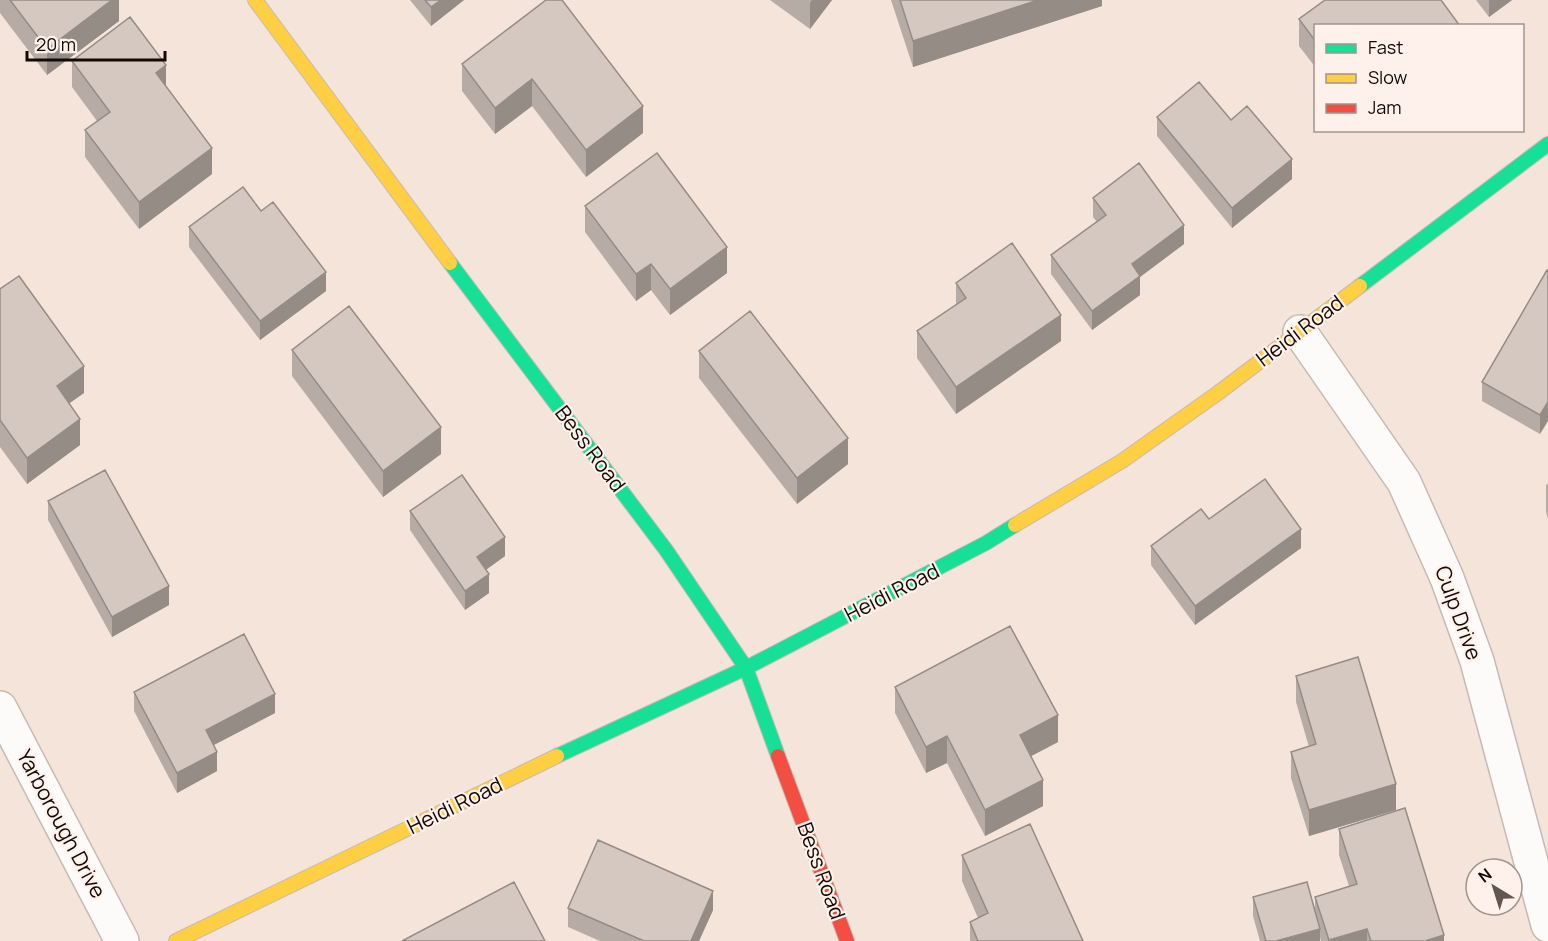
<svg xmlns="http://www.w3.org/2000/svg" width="1548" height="941" font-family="Manrope,sans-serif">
	<rect width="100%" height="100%" fill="#f4e4da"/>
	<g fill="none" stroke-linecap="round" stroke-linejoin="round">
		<defs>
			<path id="street" d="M1300 332 1404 482 1447 578 1477 661 1548 925
				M0 708 122 941"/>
			<path id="fast" d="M450 263 666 550 746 668 778 756
				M1360 286 1548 144
				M557 756 746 668 986 543 1015 525"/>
			<path id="slow" d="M255 0 450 263
				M1015 525 1122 461 1218 393 1360 286
				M176 941 557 756"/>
			<path id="jam" d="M778 756 847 941"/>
		</defs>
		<use href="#street" stroke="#c6bab2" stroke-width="36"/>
		<use href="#fast" stroke="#c6bab2" stroke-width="16"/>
		<use href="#slow" stroke="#c6bab2" stroke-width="16"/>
		<use href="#jam" stroke="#c6bab2" stroke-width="16"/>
		<use href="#street" stroke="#fdfbf9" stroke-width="33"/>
		<use href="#fast" stroke="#16e098" stroke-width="14"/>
		<use href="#slow" stroke="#ffcf43" stroke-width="14"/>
		<use href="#jam" stroke="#f24e42" stroke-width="14"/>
	</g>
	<path fill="#b7aca5" d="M0 0H119V21L47 75 0 13Z
		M410 0H464L431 26Z
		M546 0 643 133 586 177 532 106 495 134 462 91V64Z
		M770 0H832L810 29Z
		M891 0H1102V6L913 67Z
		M1476 0H1512L1489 17Z
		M1299 19 1316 26V68L1299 46Z
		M72 61 166 87 212 174 139 229 85 157V130L97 121 72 87Z
		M1157 117 1231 120 1292 179 1232 228 1157 136Z
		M1093 198 1184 244 1140 277V295L1092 330 1051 274V255L1097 222 1093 217Z
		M585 206 727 273 670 315 651 290 636 301 585 232Z
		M261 211 326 291 260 340 189 247V227Z
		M1547 270 1540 434 1482 401V382Z
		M956 283 1061 341 956 414 917 358V331L956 305Z
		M0 289 84 393 69 403 80 445 27 484 0 447Z
		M292 350 441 454 383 497 292 376Z
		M699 351 848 464 797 504 699 378Z
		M1548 484V519L1546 512V485Z
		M48 501 169 605 112 637 48 520Z
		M410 511 505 556 486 570 489 593 465 610 410 530Z
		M1209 519 1301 548 1195 625 1151 565V546Z
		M1296 676 1396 810 1309 836 1291 778V752L1309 747 1296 702Z
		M895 687 1058 742 1031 756 1043 806 985 836 947 763 926 773 895 713Z
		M134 692 275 713 214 745 217 771 177 793 134 711Z
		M1339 829 1444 941H1321L1320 937V941H1260L1253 916V897L1315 913V897L1349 886 1339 855Z
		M962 855 1083 941H970V922L978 918 962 881Z
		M568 908 713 910 699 941H600L568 927Z"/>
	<path fill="#958c86" d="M112 0H119V21L47 75V49Z
		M441 0H464L431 26V7Z
		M812 0H832L810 29V3Z
		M1038 0H1102V6L913 67V41Z
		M1489 0H1512L1489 17Z
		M166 65V92L156 73Z
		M532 79V106L495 134V108Z
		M643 106V133L586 177V150Z
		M212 148V174L139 229V202Z
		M1292 159V179L1232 228V208Z
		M1184 225V244L1140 277V295L1092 330V311L1132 264Z
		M727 247V273L670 315V289Z
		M651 264V290L636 301V274Z
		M326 272V291L260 340V321Z
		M1061 315V341L956 414V387Z
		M84 366V393L57 412V386Z
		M1548 402V421L1540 434V415Z
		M80 419V445L27 484V458Z
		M441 427V454L383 497V471Z
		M848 438V464L797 504V478Z
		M1301 529V548L1195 625V606Z
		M505 537V556L477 576V557Z
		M489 574V593L465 610V591Z
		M169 586V605L112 637V617Z
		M275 694V713L206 749V730Z
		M1058 715V742L1020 762V735Z
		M947 736V763L926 773V747Z
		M217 752V771L177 793V773Z
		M1043 780V806L985 836V810Z
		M1396 784V810L1309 836V810Z
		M713 891V910L699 941H691Z
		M1320 929V941H1276Z
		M1367 929V941H1329V940Z
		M1444 935V941H1425Z"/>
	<path fill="#d5c8c0" stroke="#958c86" stroke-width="1.5" d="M10 0H112L47 49Z
		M425 0H441L431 7Z
		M546 0H562L643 106 586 150 532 79 495 108 462 64Z
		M900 0H1038L913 41Z
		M1325 0H1441L1460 26H1316V42L1299 19Z
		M130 17 166 65 156 73 212 148 139 202 85 130 110 112 72 61Z
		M1199 82 1231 120 1247 106 1292 159 1232 208 1157 117Z
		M657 153 727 247 670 289 651 264 636 274 585 206Z
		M1139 163 1184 225 1132 264 1140 276 1092 311 1051 255 1106 215 1093 198Z
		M243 187 261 211 273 202 326 272 260 321 189 227Z
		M1012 243 1061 315 956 387 917 331 966 298 956 283Z
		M1547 270H1548V402L1540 415 1482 382Z
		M19 276 84 366 57 386 80 419 27 458 0 420V289Z
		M349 306 441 427 383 471 292 350Z
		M750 311 848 438 797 478 699 351Z
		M105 470 169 586 112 617 48 501Z
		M462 475 505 537 477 557 489 574 465 591 410 511Z
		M1265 479 1301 529 1195 606 1151 546 1201 509 1209 519Z
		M1010 626 1058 715 1020 735 1043 780 985 810 947 736 926 747 895 687Z
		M244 634 275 694 206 730 217 752 177 773 134 692Z
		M1358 657 1396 784 1309 810 1291 752 1316 744 1296 676Z
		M1405 808 1444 935 1425 941H1371L1367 929 1329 940 1315 897 1357 884 1339 829Z
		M1030 824 1083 941H978L970 922 988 913 962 855Z
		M598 840 713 891 691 941H644L568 908Z
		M514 882 545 941H402Z
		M1307 882 1320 929 1276 941H1266L1253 897Z"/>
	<g text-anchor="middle" stroke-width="4.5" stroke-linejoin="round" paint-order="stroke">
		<g font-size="21" fill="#130905" stroke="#fef1eb">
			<text transform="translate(1300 331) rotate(-37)" y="7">Heidi Road</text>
			<text transform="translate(590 449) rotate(53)" y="7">Bess Road</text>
			<text transform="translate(892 593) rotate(-27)" y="7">Heidi Road</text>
			<text transform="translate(1458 613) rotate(70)" y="7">Culp Drive</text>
			<text transform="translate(455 806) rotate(-26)" y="7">Heidi Road</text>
			<text transform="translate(61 824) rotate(62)" y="7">Yarborough Drive</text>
			<text transform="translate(821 871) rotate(70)" y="7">Bess Road</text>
		</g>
	</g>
	<rect x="1314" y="24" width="210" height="108" fill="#fef1eb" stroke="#a0948f" stroke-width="1.5"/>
	<rect x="1326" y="44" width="30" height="9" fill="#16e098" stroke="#a0948f" stroke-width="1.5"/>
	<text x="1368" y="54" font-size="18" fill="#130905">Fast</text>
	<rect x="1326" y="74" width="30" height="9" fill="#ffcf43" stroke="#a0948f" stroke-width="1.5"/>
	<text x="1368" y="84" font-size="18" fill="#130905">Slow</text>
	<rect x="1326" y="104" width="30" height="9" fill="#f24e42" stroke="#a0948f" stroke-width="1.5"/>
	<text x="1368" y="114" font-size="18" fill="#130905">Jam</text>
	<g transform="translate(1494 887) rotate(322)"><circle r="28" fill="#fef1eb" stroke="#a0948f" stroke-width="1.5"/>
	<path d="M0-4.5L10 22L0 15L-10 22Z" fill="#625650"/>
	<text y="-9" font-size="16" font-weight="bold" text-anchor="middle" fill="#130905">N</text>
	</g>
	<path d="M27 51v9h138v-9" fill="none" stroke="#130905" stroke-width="3"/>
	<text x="36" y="51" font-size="18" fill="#130905" stroke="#fef1eb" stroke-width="4.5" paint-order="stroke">20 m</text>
</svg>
